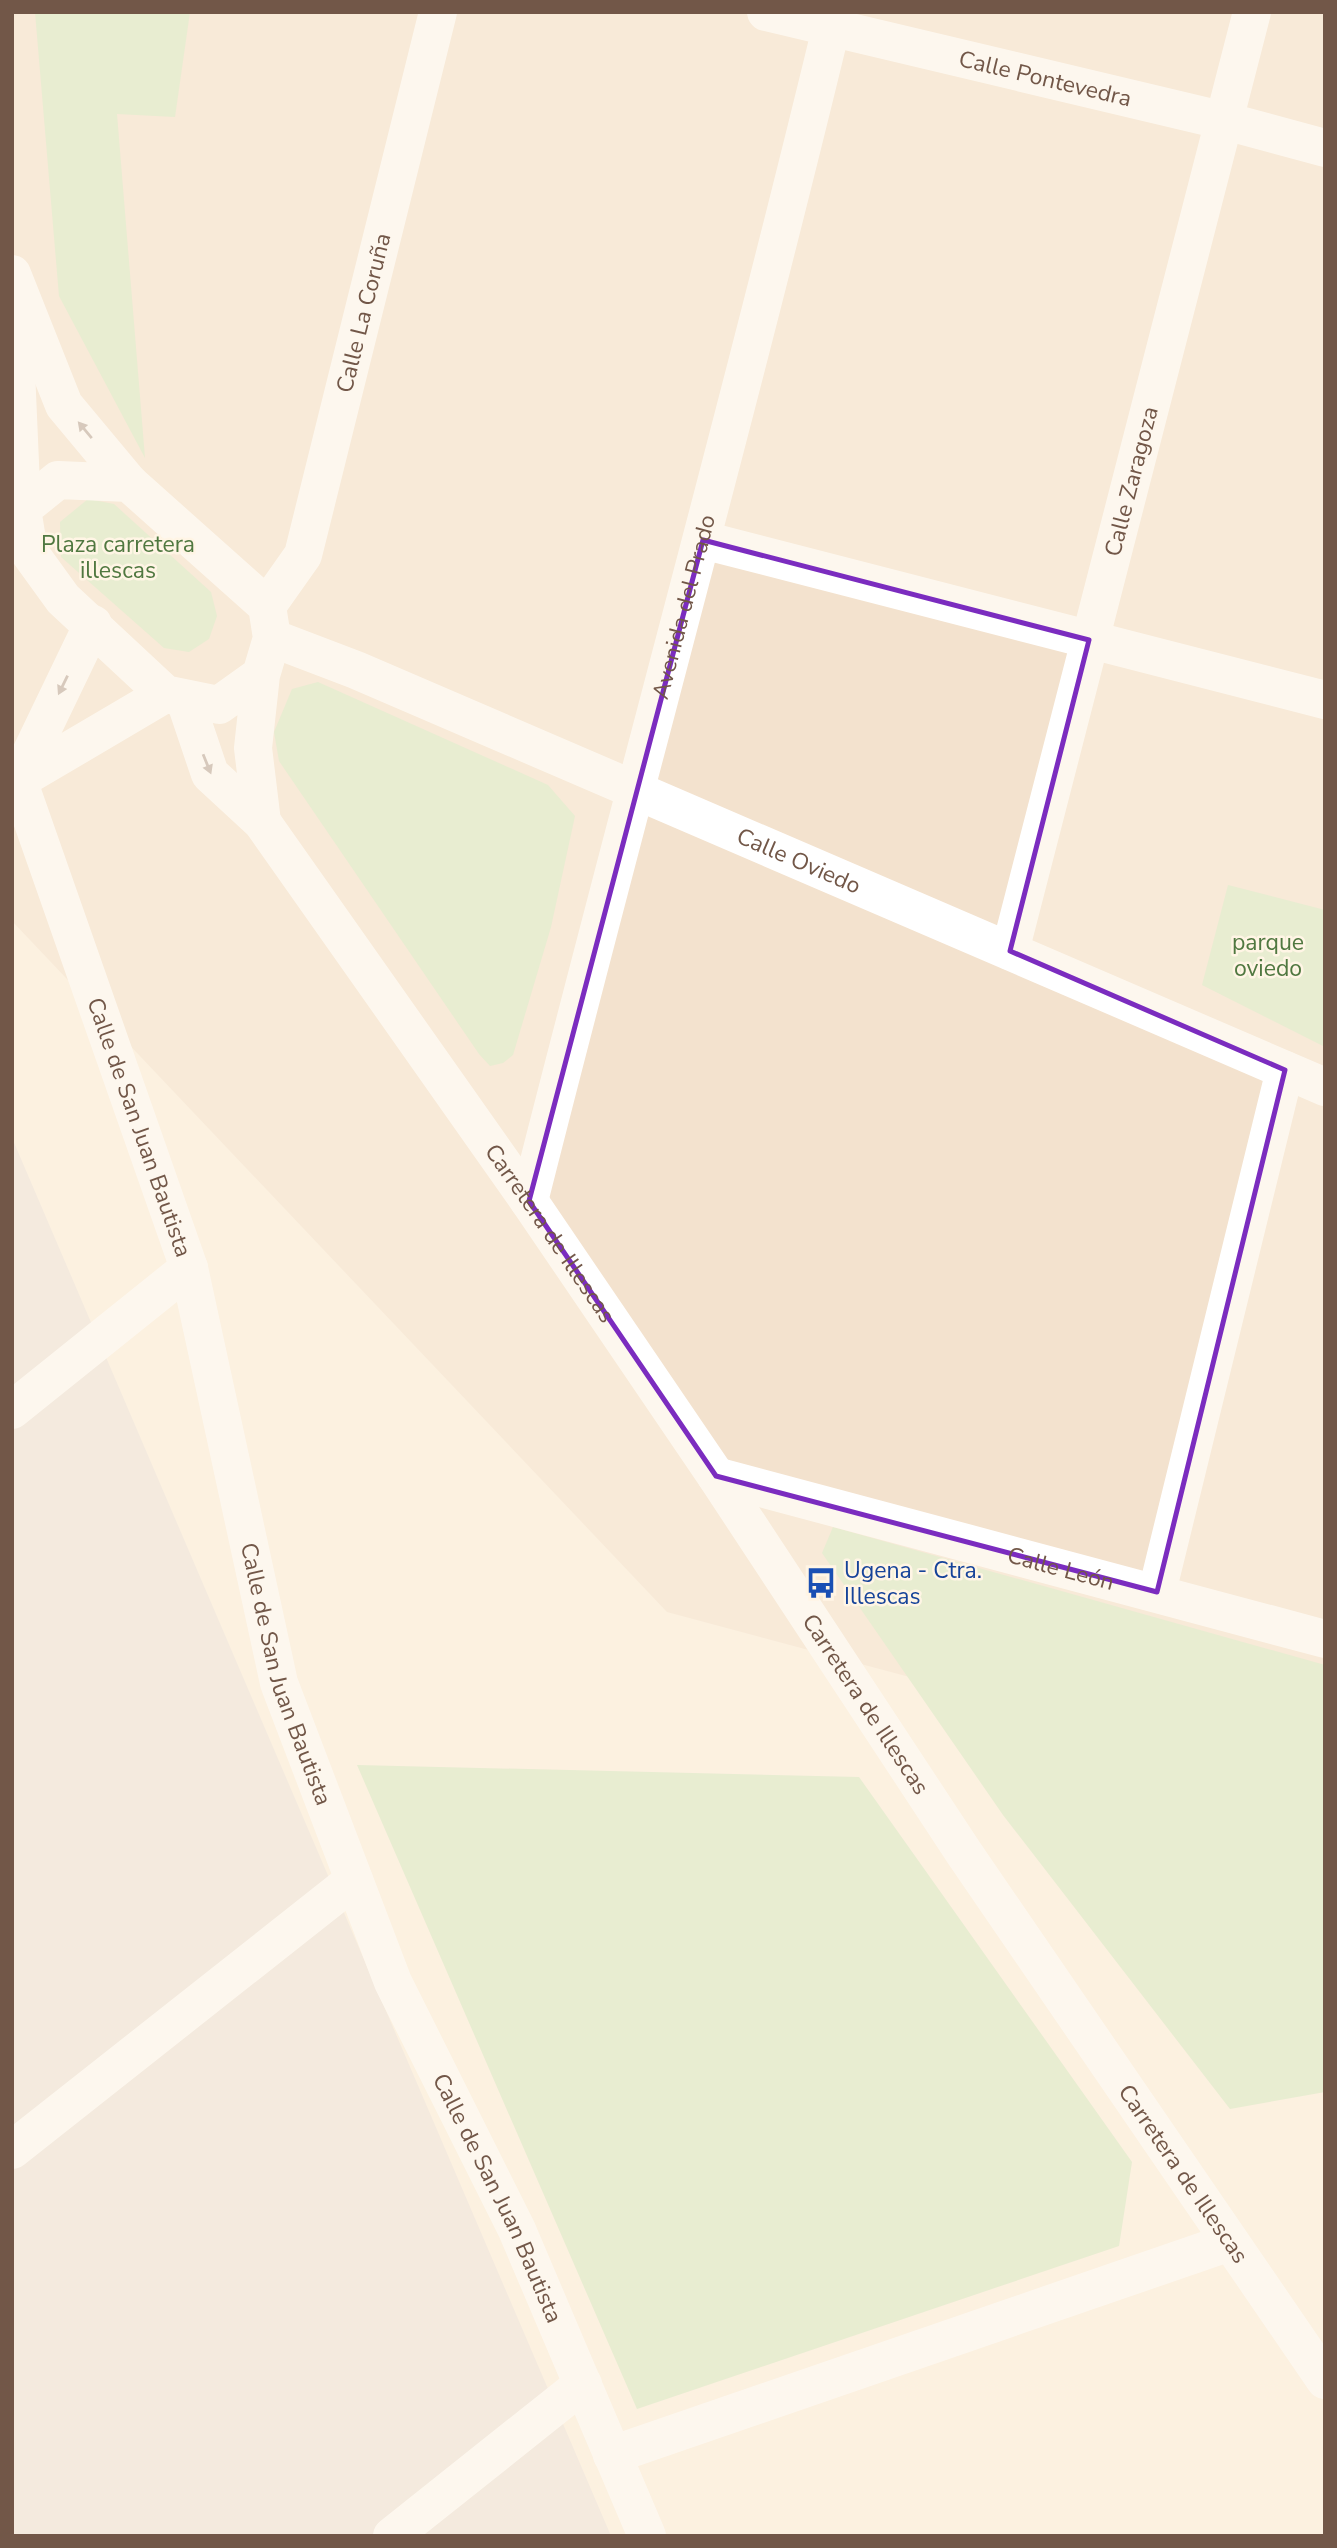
<svg xmlns="http://www.w3.org/2000/svg" width="1337" height="2548" font-family="'Nunito Sans',sans-serif">
	<rect width="100%" height="100%" fill="#fcf1e0"/>
	<path fill="#f3e2ce" d="M12 12H1325V1788L667 1612 12 921Z"/>
	<path fill="#eae2db" d="M12 1138 611 2536H12Z"/>
	<path fill="#d0e8bf" d="M35 12H190L175 117 117 114 145 458 59 296Z
		M88 499 114 504 211 592 217 616 209 639 189 652 164 648 61 557 60 522Z
		M318 682 548 785 575 816 551 927 513 1055 503 1063 490 1066 479 1054 279 761 274 732 292 689Z
		M1228 885 1325 910V1047L1202 985Z
		M833 1527 1325 1665V2092L1230 2109 1003 1815 822 1553Z
		M357 1765 859 1777 1132 2162 1119 2246 637 2409Z"/>
	<g fill="none" stroke-linecap="round" stroke-linejoin="round">
		<g stroke="#fff" stroke-width="38">
			<path id="s1" d="M766 12 1225 121 1325 148"/>
			<path d="M703 540 1325 700"/>
			<path id="s2" d="M267 606 303 555 438 12"/>
			<path id="s3" d="M93 624 18 780 189 1268 279 1683 393 1982 517 2230 647 2536"/>
			<path id="s4" d="M272 638 356 670 1325 1087"/>
			<path d="M14 783 165 694"/>
			<path id="s5" d="M1010 951 1252 12"/>
			<path id="s6" d="M529 1201C629 805 739 410 835 12"/>
			<path d="M12 1410 189 1268"/>
			<path id="s7" d="M716 1476 1325 1639"/>
			<path d="M1157 1592 1285 1070"/>
			<path d="M12 2150 354 1880"/>
			<path d="M612 2455 1230 2242"/>
			<path d="M392 2536 583 2384"/>
		</g>
		<g stroke="#fff" stroke-width="38">
			<path d="M12 274 64 405 129 483"/>
			<path d="M13 301 22 509"/>
			<path d="M261 675 219 705 165 694 63 599 29 552 22 509 58 480 129 483 267 606 272 638 261 675 253 748 262 822"/>
			<path id="s8" d="M185 700 210 774 262 822 529 1201 716 1476 964 1853 1325 2380"/>
		</g>
	</g>
	<defs><path id="oneway-solid" d="M-6-.8H1V-3.2L6.5 0L1 3.2V.8H-6Z" transform="scale(1.75)"/></defs>
	<g fill="#aa9a91">
		<use href="#oneway-solid" transform="translate(85 430) rotate(-130)"/>
		<use href="#oneway-solid" transform="translate(63 685) rotate(116)"/>
		<use href="#oneway-solid" transform="translate(207 764) rotate(68)"/>
	</g>
	<path d="M0 0H1337V2548H0ZM703 540 1089 640 1010 951 1285 1070 1157 1592 716 1476 529 1201Z" fill="#fcf1e0" fill-opacity=".55" fill-rule="evenodd"/>
	<path fill="none" stroke="#7b2cbf" stroke-width="5" stroke-linejoin="round" d="M703 540 1089 640 1010 951 1285 1070 1157 1592 716 1476 529 1201Z"/>
	<defs>
		<symbol id="bus-bare" viewBox="-9 -9 18 18"><path d="M-5-6H5V4H4V6H2V4H-2V6H-4V4H-5ZM-3.5-4V0h7V-4ZM-3.5 1.2v1.5H-2V1.2ZM2 1.2v1.5H3.5V1.2Z" fill="#1a4fb4" stroke="#fff5e5" stroke-width="2.5" paint-order="stroke"/></symbol>
	</defs>
	<g fill-rule="evenodd">
		<use href="#bus-bare" x="799" y="1561" width="44" height="44"/>
	</g>
	<g text-anchor="middle" stroke-width="5" stroke-linejoin="round" paint-order="stroke">
		<g font-size="23" fill="#725748" stroke="#fff5e5">
			<text dy="8" stroke="none"><textPath href="#s1" startOffset="287">Calle Pontevedra</textPath></text>
			<text dy="8" stroke="none"><textPath href="#s2" startOffset="312">Calle La Coruña</textPath></text>
			<text dy="8" stroke="none"><textPath href="#s5" startOffset="485">Calle Zaragoza</textPath></text>
			<text dy="8" stroke="none"><textPath href="#s6" startOffset="614">Avenida del Prado</textPath></text>
			<text dy="8" stroke="none"><textPath href="#s4" startOffset="572">Calle Oviedo</textPath></text>
			<text dy="8" stroke="none"><textPath href="#s3" startOffset="541">Calle de San Juan Bautista</textPath></text>
			<text dy="8" stroke="none"><textPath href="#s8" startOffset="651">Carretera de Illescas</textPath></text>
			<text dy="8" stroke="none"><textPath href="#s7" startOffset="357">Calle León</textPath></text>
			<text dy="8" stroke="none"><textPath href="#s3" startOffset="1108">Calle de San Juan Bautista</textPath></text>
			<text dy="8" stroke="none"><textPath href="#s8" startOffset="1218">Carretera de Illescas</textPath></text>
			<text dy="8" stroke="none"><textPath href="#s8" startOffset="1785">Carretera de Illescas</textPath></text>
			<text dy="8" stroke="none"><textPath href="#s3" startOffset="1675">Calle de San Juan Bautista</textPath></text>
		</g>
		<g font-size="23" fill="#507840" stroke="#fff5e5">
			<text x="118" y="552">Plaza carretera<tspan x="118" dy="26">illescas</tspan></text>
			<text x="1268" y="950">parque<tspan x="1268" dy="26">oviedo</tspan></text>
		</g>
		<g font-size="23" fill="#164399" stroke="#fff5e5" text-anchor="start">
			<text x="844" y="1578">Ugena - Ctra.<tspan x="844" dy="26">Illescas</tspan></text>
		</g>
	</g>
	<rect width="1337" height="2548" fill="none" stroke="#725748" stroke-width="28"/>
</svg>
